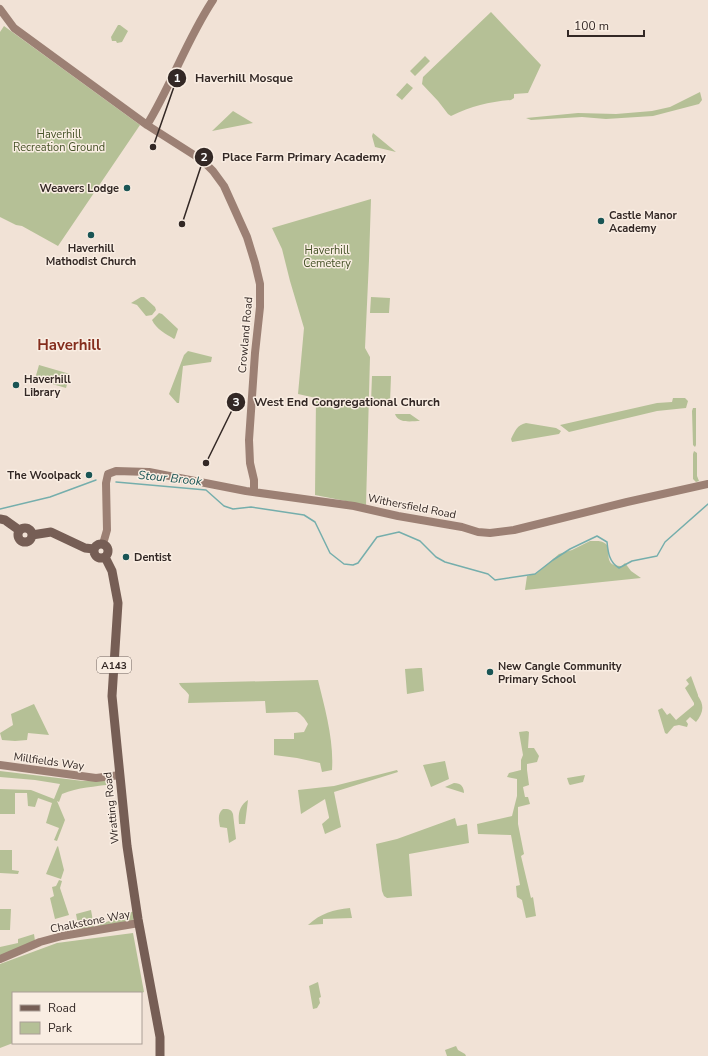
<svg xmlns="http://www.w3.org/2000/svg" width="708" height="1056" font-family="'Nunito Sans',sans-serif">
	<rect width="100%" height="100%" fill="#f1e2d6"/>
	<path fill="#b5c096" d="M491 12 541 65 528 93 514 94V98L511 100C489 102 472 106 451 116L448 114 438 101 422 84 423 77Z
		M118 25H120L128 31 122 42 117 43 116 41H112L111 37Z
		M4 26 140 125 58 246 22 226 16 225 0 217V32Z
		M425 56 430 61 415 76 410 71Z
		M407 83 413 88 402 100 396 95Z
		M700 92 702 100 699 104 653 116 606 119 582 117 531 120 526 118 578 113 616 114 652 111 670 107Z
		M233 111 253 123 212 131Z
		M373 133 396 152 375 147 372 136Z
		M371 199 369 260 365 348 370 357 366 505 315 495 316 398 298 394 304 328 290 281 282 249 272 228Z
		M141 297H144L155 307 156 310 152 315 146 316 137 305 131 303Z
		M371 297 390 298 389 313H370Z
		M159 313 162 314 178 329 175 338 174 339C166 334 156 329 152 320Z
		M188 351 212 357 211 362 183 366 179 403H177L169 394 184 355Z
		M39 365 70 374 66 388 35 379Z
		M372 376H391L390 403 371 402Z
		M673 398H685L688 401 686 408 657 411 569 432 560 425 657 403 672 402Z
		M693 408H696V445L695 447 693 445 692 411Z
		M395 414H410L420 421C412 421 398 424 395 414Z
		M526 423 556 428 561 431 559 434 512 442 511 439C515 431 517 425 526 423Z
		M694 451 697 453V476L699 481 696 482 693 479V454Z
		M590 541C595 541 602 540 606 544 612 551 602 567 622 566L625 563 631 571 641 578 525 590 527 576 537 573 559 554 572 550Z
		M419 668H422L424 691 407 694 405 669Z
		M691 676 698 695V696C705 706 703 713 696 722L690 717 686 721 688 724 687 727 679 725 674 726 667 734 665 733 658 710 662 708 667 715 670 713 676 720 694 705V703L685 688 689 684 686 680Z
		M318 680C325 709 334 740 332 770L322 772 320 763 297 758 274 755V739H294V733L304 732 308 724 304 718 300 714 297 712 266 713 265 701 188 703 189 695C186 690 181 688 179 683Z
		M34 704 49 735 28 733 27 740 15 741 2 740 0 733 13 725 11 714Z
		M527 731 529 732 528 748H534L539 756 537 762 527 764V770L529 785 523 787 525 797H528L530 804 518 807V824L524 854 521 856 531 898 533 897 536 916 526 918 522 900 517 897 516 886 520 885 511 835 478 834 477 824 512 816 517 796V779L507 777 509 773 521 770V760L523 755 519 732Z
		M445 761 449 779 431 787 423 765Z
		M397 770 398 772 334 792 341 827 325 834 322 824 329 818V817L325 799 301 814 298 790 334 786Z
		M0 771 83 781 110 780 112 784C95 787 78 787 62 794L59 802 57 801 65 820 57 841 54 840 59 828 46 823 52 803 38 798 35 807 28 806 27 793H15V814H0V789L31 790 54 799 60 784 35 780 0 777Z
		M585 775 583 782 570 785 569 784 567 778Z
		M454 783C461 783 464 787 464 793L445 787Z
		M248 800 245 824H239C238 814 239 806 248 800Z
		M223 809C229 809 231 809 233 814L236 839 229 843 227 828 220 827C219 820 217 814 223 809Z
		M455 818 457 826 467 824 469 843 409 854 412 896 387 898 384 896 382 891 376 844 397 839Z
		M58 846 64 870 61 879 46 874 57 847Z
		M0 850H12V870L19 871 18 874 0 873Z
		M59 880 62 881 60 888 69 915 55 919 50 898 54 896 52 887 56 886Z
		M350 908 352 918 323 919V924L308 925C321 913 333 910 350 908Z
		M0 909H11L10 930H0Z
		M91 910 94 927 134 911V918L132 921 79 930 76 914Z
		M133 933 144 992 141 993H13V1043L0 1048V964L57 943Z
		M34 934 35 941 0 956V947L18 943V939Z
		M318 982 321 997 319 998 320 1003 317 1008 313 1009 309 986Z
		M456 1046 458 1050 465 1054 466 1056H447L445 1050Z"/>
	<g fill="none" stroke-linecap="round" stroke-linejoin="round">
		<path stroke="#75aeac" stroke-width="1.5" d="M116 482 206 490 224 506 233 509 251 507 304 515 315 522 330 553 344 564 353 565 358 563 377 537 399 532 420 541 436 557 445 562 488 574 495 580 535 574 553 560 570 549 597 536 607 542C608 552 609 562 619 568L632 561 657 556 665 542 708 504
			M0 509 50 497 96 480"/>
		<path stroke="#9c8074" stroke-width="8" d="M0 9 14 28 55 58 147 125 202 160 213 171 224 186 247 237 255 263 260 284V307L255 353 249 440 250 463 254 480V492
			M147 125C172 84 187 39 213 0
			M103 544 107 530 106 483 108 474 116 471 149 472 246 491 354 506 398 516 462 527 478 532 490 533 514 530 627 502 708 484
			M0 765 96 778 120 775
			M0 959 40 942 62 936 139 923"/>
		<path stroke="#765e55" stroke-width="9" d="M0 519 5 520 19 530
			M18 535a7 7 0 1 1 14 0a7 7 0 1 1-14 0Z
			M32 535 51 532 85 548 94 549
			M94 551a7 7 0 1 1 14 0a7 7 0 1 1-14 0Z
			M105 557 112 571 118 603 112 696 127 846 138 919 160 1037V1056"/>
	</g>
	<g fill="#1a5555" stroke="#f9ede2" stroke-width="1.5">
		<circle cx="127" cy="188" r="4"/>
		<circle cx="601" cy="221" r="4"/>
		<circle cx="91" cy="235" r="4"/>
		<circle cx="16" cy="385" r="4"/>
		<circle cx="89" cy="475" r="4"/>
		<circle cx="126" cy="557" r="4"/>
		<circle cx="490" cy="672" r="4"/>
	</g>
	<g text-anchor="middle" stroke-width="3" stroke-linejoin="round" paint-order="stroke">
		<rect fill="#f9ede2" stroke="#6e635e" stroke-width="1" x="97" y="657" width="34" height="16" rx="3"/>
		<g font-size="10" font-weight="bold" fill="#332825">
			<text x="114" y="669">A143</text>
		</g>
		<g font-size="11" fill="#465228" stroke="#f9ede2">
			<text x="59" y="138">Haverhill<tspan x="59" dy="13">Recreation Ground</tspan></text>
			<text x="327" y="254">Haverhill<tspan x="327" dy="13">Cemetery</tspan></text>
		</g>
		<g font-size="11" font-weight="bold" fill="#332825" stroke="#f9ede2" text-anchor="start">
			<text x="119" y="192" text-anchor="end">Weavers Lodge</text>
			<text x="609" y="219">Castle Manor<tspan x="609" dy="13">Academy</tspan></text>
			<text x="91" y="252" text-anchor="middle">Haverhill<tspan x="91" dy="13">Mathodist Church</tspan></text>
			<text x="24" y="383">Haverhill<tspan x="24" dy="13">Library</tspan></text>
			<text x="81" y="479" text-anchor="end">The Woolpack</text>
			<text x="134" y="561">Dentist</text>
			<text x="498" y="670">New Cangle Community<tspan x="498" dy="13">Primary School</tspan></text>
		</g>
		<g font-size="11" fill="#332825" stroke="#f9ede2">
			<text transform="translate(245 335) rotate(-85)" y="4">Crowland Road</text>
			<text transform="translate(412 506) rotate(11)" y="4">Withersfield Road</text>
			<text transform="translate(49 761) rotate(8)" y="4">Millfields Way</text>
			<text transform="translate(111 808) rotate(-96)" y="4">Wratting Road</text>
			<text transform="translate(90 921) rotate(-11)" y="4">Chalkstone Way</text>
		</g>
		<g font-size="12" font-style="italic" fill="#1a5555" stroke="#f9ede2">
			<text transform="translate(170 478) rotate(6)" y="4">Stour Brook</text>
		</g>
		<g font-size="15" font-weight="bold" fill="#842d1d" stroke="#f9ede2">
			<text x="69" y="350">Haverhill</text>
		</g>
	</g>
	<path fill="none" stroke="#332825" stroke-width="1.5" d="M153 147L177 78M182 224L204 157M206 463L236 402"/>
	<g fill="#332825" stroke="#f9ede2" stroke-width="1.5">
		<circle cx="153" cy="147" r="4"/>
		<circle cx="182" cy="224" r="4"/>
		<circle cx="206" cy="463" r="4"/>
		<circle cx="177" cy="78" r="10"/>
		<circle cx="204" cy="157" r="10"/>
		<circle cx="236" cy="402" r="10"/>
	</g>
	<g font-size="12" text-anchor="middle" font-weight="bold" fill="#fff">
		<text x="177" y="82">1</text>
		<text x="204" y="161">2</text>
		<text x="236" y="406">3</text>
	</g>
	<g font-size="12" text-anchor="middle" font-weight="bold" fill="#332825" stroke="#f9ede2" stroke-width="3" stroke-linejoin="round" paint-order="stroke">
		<text x="244" y="82">Haverhill Mosque</text>
		<text x="304" y="161">Place Farm Primary Academy</text>
		<text x="347" y="406">West End Congregational Church</text>
	</g>
	<rect x="12" y="992" width="130" height="52" fill="#f9ede2" stroke="#aa9e96"/>
	<rect x="20" y="1005" width="20" height="6" fill="#765e55" stroke="#aa9e96"/>
	<text x="48" y="1012" font-size="12" fill="#332825">Road</text>
	<rect x="20" y="1022" width="20" height="12" fill="#b5c096" stroke="#aa9e96"/>
	<text x="48" y="1032" font-size="12" fill="#332825">Park</text>
	<path d="M568 30v6h76v-6" fill="none" stroke="#332825" stroke-width="2"/>
	<text x="574" y="30" font-size="12" fill="#332825" stroke="#f9ede2" stroke-width="3" paint-order="stroke">100 m</text>
</svg>
